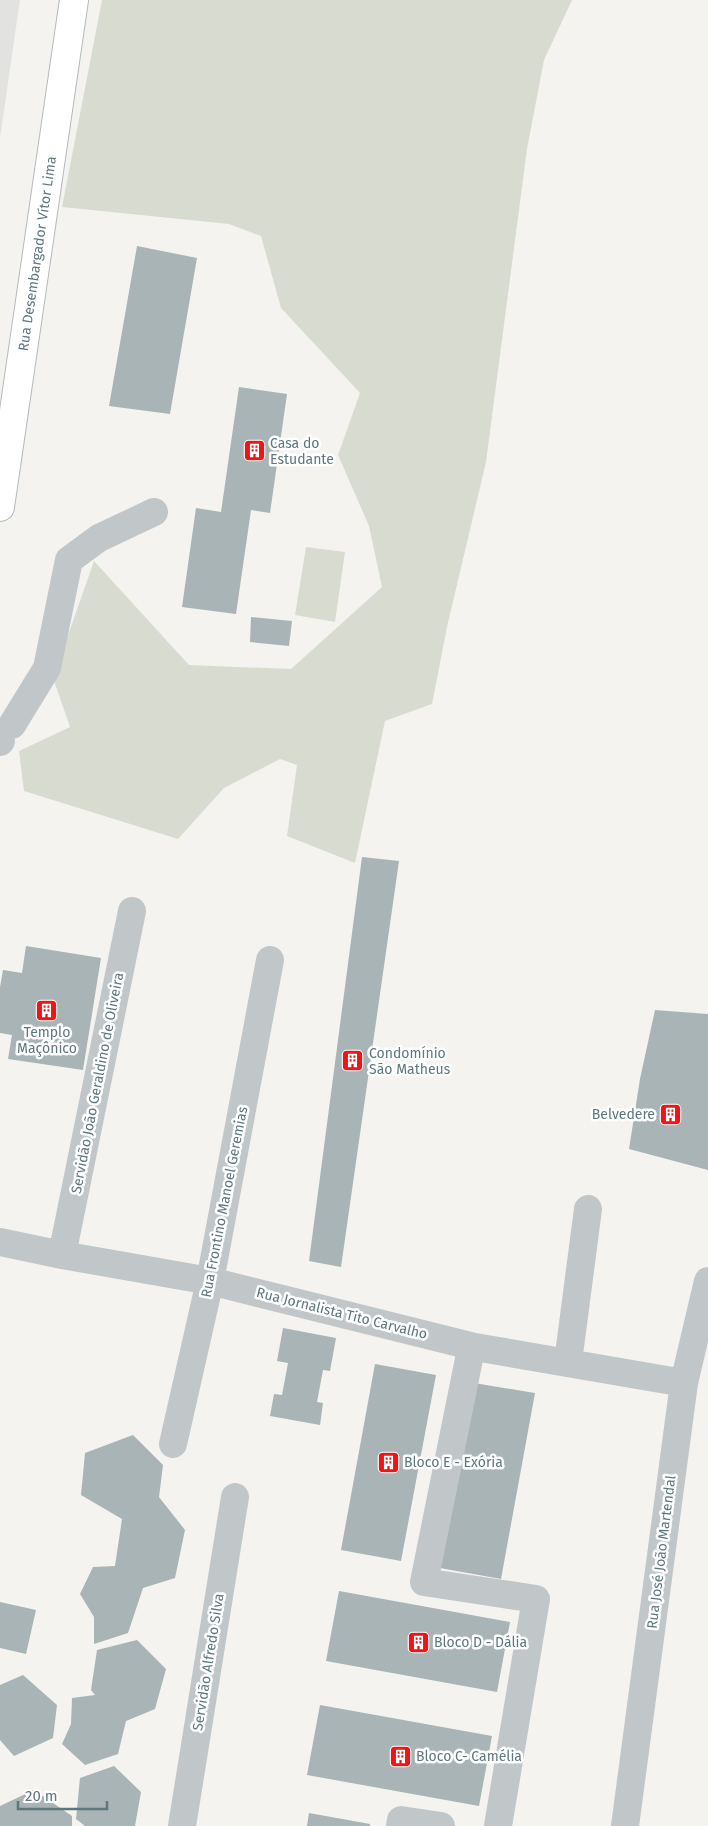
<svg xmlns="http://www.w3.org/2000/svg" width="708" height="1826" font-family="'Fira Sans',sans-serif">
	<rect width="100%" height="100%" fill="#f4f3f0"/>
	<path fill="#e2e3e1" d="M0 0H20L0 138Z"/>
	<path fill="#d8dcd0" d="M102 0H572L544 60 527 149 486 462 447 627 432 704 385 721 355 863 287 836 297 765 280 759 224 788 178 839 24 791 19 751 70 727 53 678 94 561 189 665 291 669 382 587 369 526 338 455 360 393 281 308 261 236 229 224 62 207Z
		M306 547 345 552 335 622 295 615Z"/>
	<path fill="#a8b4b5" d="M137 246 197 258 170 414 109 406Z
		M239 387 287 394 270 513 251 510 236 614 182 607 196 508 221 512Z
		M251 617 292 621 289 646 250 642Z
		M362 857 399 861 341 1267 309 1261Z
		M26 946 101 958 83 1070 8 1059 12 1035 0 1033V987L3 970 22 973Z
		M655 1010 708 1014V1170L629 1149 640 1079Z
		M283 1328 336 1338 330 1371 323 1370 317 1402 323 1403 320 1425 270 1416 274 1394 282 1395 288 1363 277 1361Z
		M375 1364 436 1375 401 1561 341 1550Z
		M474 1383 535 1393 501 1579 440 1568Z
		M133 1435 163 1465 159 1497 185 1530 175 1578 143 1588 128 1633 94 1644V1617L80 1594 93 1567 115 1566 122 1519 81 1495 85 1453Z
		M339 1591 510 1622 497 1692 326 1661Z
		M0 1602 36 1610 26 1654 0 1648Z
		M137 1640 166 1669 155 1709 126 1721 118 1754 85 1765 62 1744 71 1724 72 1698 95 1695 91 1690 97 1650Z
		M23 1675 57 1705 53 1738 14 1756 0 1740V1685Z
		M320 1705 492 1736 479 1806 307 1775Z
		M114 1766 141 1792 135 1826H85L76 1819 80 1778Z
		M34 1790 72 1816V1826H0V1806Z
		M309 1813 370 1824V1826H307Z"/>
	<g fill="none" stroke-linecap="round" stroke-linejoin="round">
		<defs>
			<g id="major">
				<path id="s1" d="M0 507 74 0"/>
			</g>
		</defs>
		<use href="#major" stroke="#b4babc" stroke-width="30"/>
		<path stroke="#c1c7c8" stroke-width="28" d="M12 725 47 668 69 560 99 538 154 512
			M0 742 1 741
			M0 1242 62 1255 210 1281 475 1347 684 1383
			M62 1255 132 911
			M475 1347 469 1359 424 1582 536 1599 498 1826
			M568 1362 588 1209
			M173 1444 210 1281 270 960
			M182 1826 235 1497
			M400 1826 401 1820 441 1826
			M625 1826 684 1383 708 1281"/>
		<use href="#major" stroke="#fff" stroke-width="28"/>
	</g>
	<defs>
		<symbol id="building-square" viewBox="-11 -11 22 22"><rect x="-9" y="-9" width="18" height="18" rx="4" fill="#ef1516" stroke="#fff"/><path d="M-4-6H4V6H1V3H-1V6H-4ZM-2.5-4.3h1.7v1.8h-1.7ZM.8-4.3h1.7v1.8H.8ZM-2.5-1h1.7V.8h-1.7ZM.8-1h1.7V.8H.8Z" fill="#fff"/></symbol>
	</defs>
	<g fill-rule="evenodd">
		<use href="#building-square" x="242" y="438" width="25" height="25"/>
		<use href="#building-square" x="34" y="998" width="25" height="25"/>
		<use href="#building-square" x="340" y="1048" width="25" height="25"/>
		<use href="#building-square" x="658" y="1102" width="25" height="25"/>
		<use href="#building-square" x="376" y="1450" width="25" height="25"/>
		<use href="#building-square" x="406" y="1630" width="25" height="25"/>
		<use href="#building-square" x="388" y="1744" width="25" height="25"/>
	</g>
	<g text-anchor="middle" stroke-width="5" stroke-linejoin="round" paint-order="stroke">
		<g font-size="14" fill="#5d777d" stroke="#fff">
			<text dy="5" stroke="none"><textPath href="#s1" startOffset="256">Rua Desembargador Vítor Lima</textPath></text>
			<text transform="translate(97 1083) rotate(-79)" y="5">Servidão João Geraldino de Oliveira</text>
			<text transform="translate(224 1202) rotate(-79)" y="5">Rua Frontino Manoel Geremias</text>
			<text transform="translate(342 1313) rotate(14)" y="5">Rua Jornalista Tito Carvalho</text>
			<text transform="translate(661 1552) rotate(-83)" y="5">Rua José João Martendal</text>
			<text transform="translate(208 1662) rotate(-81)" y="5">Servidão Alfredo Silva</text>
		</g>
		<g font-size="14" fill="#5d777d" stroke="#fff" text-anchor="start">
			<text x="270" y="448">Casa do<tspan x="270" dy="16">Estudante</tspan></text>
			<text x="47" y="1037" text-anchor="middle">Templo<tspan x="47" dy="16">Maçônico</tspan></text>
			<text x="369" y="1058">Condomínio<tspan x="369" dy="16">São Matheus</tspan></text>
			<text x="655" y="1119" text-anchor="end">Belvedere</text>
			<text x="404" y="1467">Bloco E - Exória</text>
			<text x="434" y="1647">Bloco D - Dália</text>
			<text x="416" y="1761">Bloco C- Camélia</text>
		</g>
	</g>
	<path d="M18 1801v8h89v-8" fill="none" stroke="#5d777d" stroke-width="2.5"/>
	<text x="25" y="1801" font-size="15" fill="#5d777d" stroke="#ffffff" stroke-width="4" paint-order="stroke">20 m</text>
</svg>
